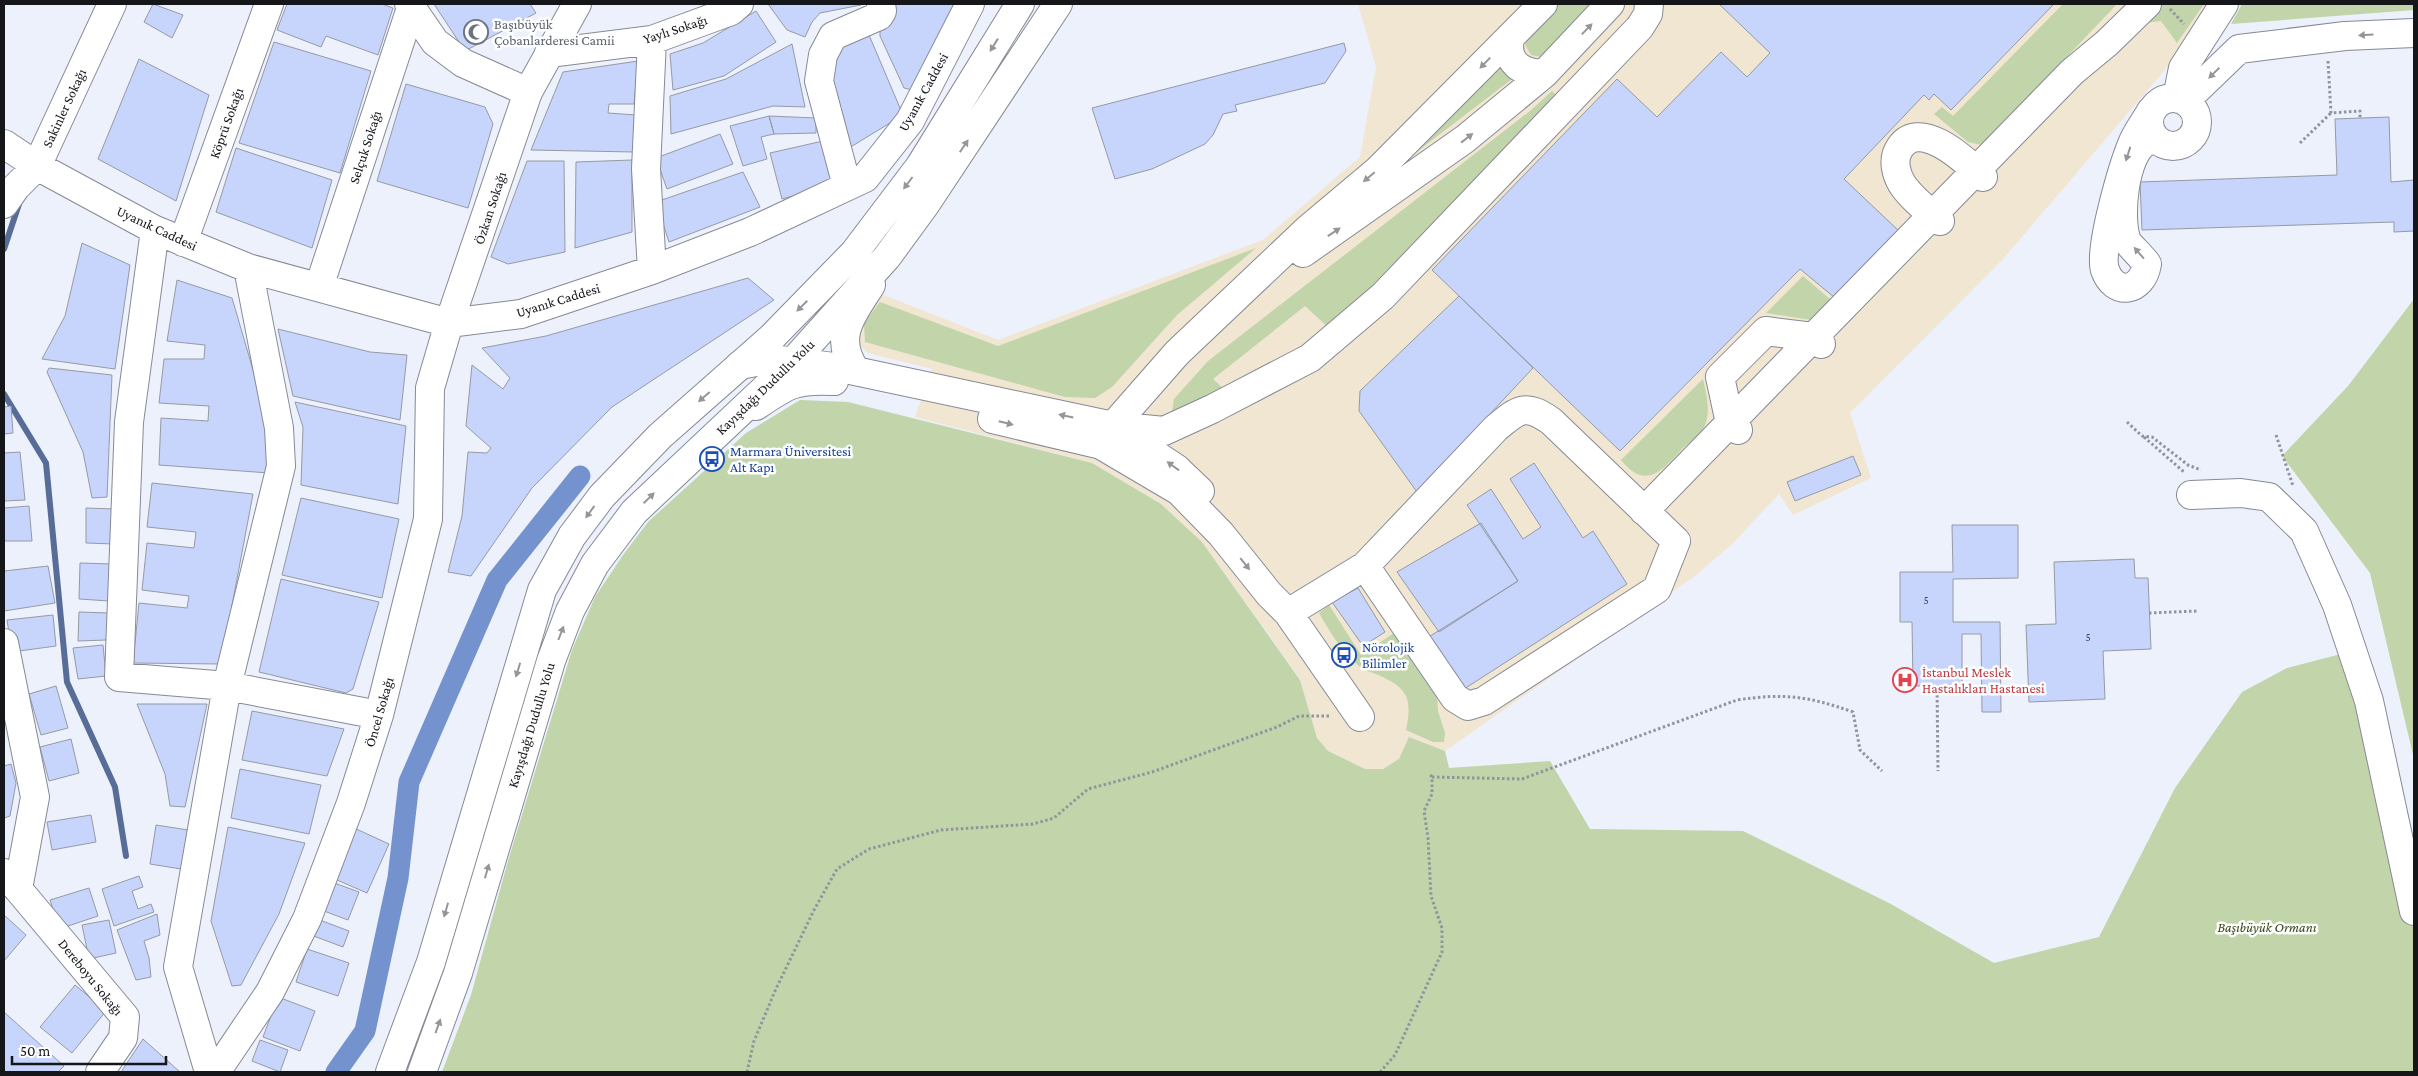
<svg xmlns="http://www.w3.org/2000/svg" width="2418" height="1076" font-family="'Crimson Pro',serif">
	<rect width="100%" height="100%" fill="#ecf1fc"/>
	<path fill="#f0e6d1" d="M1358 4H2212L2169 65 2003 259 1850 413 1871 478 1793 515 1779 494 1731 545 1695 576 1445 751 1409 737 1399 759 1383 769H1365L1328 751 1317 738 1300 679 1202 542 1161 504 1092 463 915 417 932 369 868 353 858 344 857 323 881 294 998 340 1263 240 1360 157 1376 67Z"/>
	<path fill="#c1d4aa" d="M1557 4H1594L1546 52 1540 57 1531 55 1525 45 1529 33Z
		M2063 4H2117L1989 139 1981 145 1968 142 1934 114 1942 107 1953 116Z
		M2163 4H2204L2177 43 2161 21 2144 23Z
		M2242 4H2414V10L2231 24Z
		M1499 65 1512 79 1380 180Z
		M1552 91 1560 99 1415 255 1330 329 1305 306 1213 379 1226 391 1171 419 1174 399 1208 361 1530 111Z
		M1256 248 1177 315 1112 387 1095 398 1065 397 865 342 864 323 880 302 998 346Z
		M1803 276 1831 300 1811 320 1766 313Z
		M2414 299V759L2370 573 2282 456 2348 386Z
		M1703 379C1706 392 1711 412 1705 425 1702 433 1691 441 1684 447 1663 469 1647 492 1621 460Z
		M800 400 848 402 1092 463 1161 504 1202 542 1300 680 1317 738 1328 751 1365 769H1383L1399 759 1409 737 1445 751 1449 768 1550 761 1590 829 1743 831 1889 903 1994 963 2099 937 2175 788 2242 692 2287 668 2341 654 2374 711 2414 922V1072H442L471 995 508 861 572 650 595 597 623 555 648 522 746 433Z
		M1329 605 1361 655 1397 631 1437 696 1438 711 1445 733 1444 742H1433L1406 730C1413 697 1407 687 1376 674 1371 672 1363 670 1359 666 1342 652 1330 632 1319 613Z"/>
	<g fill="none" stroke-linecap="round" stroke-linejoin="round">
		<path stroke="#576d97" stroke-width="6" d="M4 249 19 204
			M4 394 46 463 67 682 115 787 126 856"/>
		<path stroke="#7492cd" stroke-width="21" d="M336 1072 365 1031 398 878 409 782 497 580 580 476"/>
	</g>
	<path fill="#c7d5fd" stroke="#959aa4" d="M153 4 183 15 172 38 144 22Z
		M287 4H382L393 8 378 55 326 36 321 47 277 30Z
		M434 4H530L536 13 465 51Z
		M768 4H861V5L820 13 812 22 805 37 787 30Z
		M895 4H955L917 91 904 88 880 36V27L895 9Z
		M1719 4H2054L1951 110 1934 94 1929 100 1924 95 1844 179 1899 231 1835 298 1800 269 1620 451 1432 270 1617 79 1657 117 1721 52 1747 77 1770 53Z
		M756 11 776 42 724 76 673 90 670 54 703 43Z
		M869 35 903 115 849 148 838 98 831 83 839 46Z
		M274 42 371 71 340 173 239 143Z
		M1344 43 1346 51 1325 83 1235 105 1237 111 1223 114 1213 135 1205 144 1152 169 1115 179 1092 108Z
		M792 44 805 107 773 106 671 134 670 96 726 79Z
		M139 59 209 95 176 201 98 159Z
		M638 61 634 104H609L608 113 636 115 634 152 531 150 563 72Z
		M406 84 485 107 493 124 468 208 377 181Z
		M769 116 774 134 761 137 767 159 743 166 730 126Z
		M769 116 816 118V133L774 134Z
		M2389 117 2391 182 2414 180V231L2394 232V222L2142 230 2140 182 2337 175 2335 119Z
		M720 134 733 164 667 189 656 158Z
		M823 141 836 184 782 199 770 153Z
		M236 148 332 180 312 248 216 212Z
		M632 160V232L575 248 576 162Z
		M527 161H564L565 252 508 264 491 257Z
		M743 172 760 207 669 242 656 202Z
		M82 243 130 265 115 369 42 359 65 316Z
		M748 278 774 300 612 407 532 488 471 576 448 572 462 516 468 452 487 453 491 448 466 426 472 365 503 389 510 378 482 348 546 336Z
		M177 280 232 298 270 428 269 473 159 465 161 418 208 421 209 406 159 403 164 359H204L205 345 167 341Z
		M1459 296 1533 368 1417 492 1359 411 1360 391Z
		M278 329 370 352 407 355 400 420 293 396Z
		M49 368 112 375 107 497 92 498 83 452 47 372Z
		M295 402 406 426 398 504 301 485 303 427Z
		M11 406 13 433 4 434V407Z
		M20 452 25 500 4 501V453Z
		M1853 456 1861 475 1795 501 1787 482Z
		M1534 463 1583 538 1593 531 1627 584 1461 691 1427 638 1518 581 1467 505 1491 489 1523 539 1541 527 1510 479Z
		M152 483 253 494 221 664 133 663 139 603 187 608 189 596 142 590 147 543 194 548 196 532 147 527Z
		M301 498 399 519 382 598 282 575Z
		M29 506 32 541H4V508Z
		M86 508 115 509 114 544 86 543Z
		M1481 523 1518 581 1439 632 1397 572Z
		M1952 525H2018V578L1953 579V622H2000L2001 712H1982L1981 634H1962V685L1913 686 1912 622H1900V572H1953Z
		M2134 559 2135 578H2148L2151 649 2103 651 2105 699 2029 702 2026 625 2056 624 2054 562Z
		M80 563 112 564 109 601 79 599Z
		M48 566 55 603 4 611V571Z
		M281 579 379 602 353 689 346 693 259 672Z
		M1358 588 1385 632 1363 646 1332 602Z
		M79 612 109 613 106 640 78 641Z
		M53 615 56 646 12 652 7 620Z
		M103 645 106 676 78 679 73 648Z
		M56 686 68 728 41 735 29 694Z
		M137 704H207L185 807 170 806 165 774Z
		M252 711 344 729 327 776 242 760Z
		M71 739 79 773 49 781 40 747Z
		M11 764 16 783 10 816 4 818V766Z
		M240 769 321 785 309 834 231 818Z
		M91 815 96 842 52 850 47 822Z
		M156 825 188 830 181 869 150 864Z
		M228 827 305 843 279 914 241 985 232 986 211 921Z
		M352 827 389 844 367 893 330 877Z
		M139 876 143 887 132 891 138 909 151 904 154 912 114 926 102 889Z
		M326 880 359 892 348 920 316 908Z
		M89 888 98 916 59 929 50 900Z
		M157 914 160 935 144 941 149 958 151 977 136 980 117 930Z
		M4 915 26 935 4 961Z
		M317 919 349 931 343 947 311 935Z
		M109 920 116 953 89 959 82 925Z
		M307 949 349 963 338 996 296 982Z
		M75 985 106 1011 72 1053 40 1027Z
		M278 997 315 1011 300 1051 263 1037Z
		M4 1012 64 1066 58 1072H4Z
		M143 1039 180 1072H121Z
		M260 1040 288 1050 280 1072 252 1061Z"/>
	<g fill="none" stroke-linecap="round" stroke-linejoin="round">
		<defs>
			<path id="minor" d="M1510 37C1505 63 1521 73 1544 74
				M652 40 646 169 652 270
				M549 53 652 40 731 11 739 4
				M2177 98 2183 68 2224 4
				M2149 122a24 24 0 1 1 48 0a24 24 0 1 1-48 0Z
				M2185 101 2239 49 2345 36 2414 33
				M2151 111C2145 122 2136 133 2132 144 2123 166 2098 250 2105 270 2114 296 2142 293 2147 264 2142 257 2129 245 2127 241 2118 220 2124 154 2146 142 2149 141 2154 140 2157 140
				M4 144 37 166 155 230 248 268 449 323 521 314 652 270 750 232 865 178 910 121 970 4
				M847 186 819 81 823 55 833 36 879 16 882 11 881 4
				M4 204 16 187 37 166 112 4
				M1940 221C1927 210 1912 199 1902 184 1896 174 1893 161 1898 151 1917 114 1966 161 1983 177
				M155 230 129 422 119 677 227 686 379 715
				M183 242 269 4
				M1303 253 1465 139 1544 74 1610 4
				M319 287 411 8
				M740 365 772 359 841 368 1113 426 1164 431 1212 409 1310 358 1383 296 1640 27 1648 14 1649 4
				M856 371C832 337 852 315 871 285
				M756 406C788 384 795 379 834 381
				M992 419 1101 445 1179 491 1221 534 1269 594 1288 613 1360 717
				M1117 429 1177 469 1200 491
				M1738 430 1730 423 1720 377 1766 331 1813 337 1821 344
				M1106 438 1113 426 1177 353 1308 229 1377 171 1543 4
				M2191 495 2241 493 2269 497 2304 531 2337 605 2369 701 2414 911
				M1644 511 2072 72 2107 43 2147 4
				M1288 613 1365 566 1496 428C1519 409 1525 403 1551 421L1676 541 1657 589 1484 701 1468 706 1455 698 1365 566
				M4 643 35 797 18 889 4 873
				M18 889 125 1017 123 1038 100 1072
				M209 1072 178 967 227 686 281 466 279 428 248 268
				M216 1072 270 992 307 919 351 803 379 715 428 519 430 388 449 323 528 92"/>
			<path id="major" d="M409 4 435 42 463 63 528 92 577 4
				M390 1072 431 962 542 590 572 536 602 496 660 436 771 338 854 253 920 166 1020 4
				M422 1072 458 973 551 661 570 611 595 564 634 512 789 366 887 257 925 205 1058 4"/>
		</defs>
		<use href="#minor" stroke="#868a95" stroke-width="30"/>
		<use href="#major" stroke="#868a95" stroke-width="30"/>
		<path stroke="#91949c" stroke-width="3" stroke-dasharray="2.5 2.5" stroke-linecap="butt" d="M2170 9 2184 24
			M2328 61 2331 113 2360 111V118
			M2300 143 2331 113
			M2127 422 2142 436 2152 437 2188 465 2201 470
			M2276 435 2293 486
			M2144 437 2184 472
			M2149 613 2197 611
			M1937 685 1938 771
			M1432 777 1522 779 1737 700C1784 693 1808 696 1853 712L1860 750 1882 771
			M747 1072 754 1041 775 991 814 910 837 869 869 849 941 830 1033 824 1054 818 1088 789 1152 772 1277 727 1299 716H1330
			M1380 1072 1395 1055 1442 952V928L1431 896 1428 838 1424 811 1432 794V777L1429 773"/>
		<use href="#minor" stroke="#fff" stroke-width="28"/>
		<use href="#major" stroke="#fff" stroke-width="28"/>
	</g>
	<defs><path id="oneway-solid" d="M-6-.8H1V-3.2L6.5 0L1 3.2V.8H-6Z" transform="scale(1.25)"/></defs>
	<g fill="#959698">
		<use href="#oneway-solid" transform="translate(1587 29) rotate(-46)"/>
		<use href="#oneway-solid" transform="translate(2366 35) rotate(177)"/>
		<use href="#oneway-solid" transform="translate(994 45) rotate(122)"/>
		<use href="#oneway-solid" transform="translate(1485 63) rotate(134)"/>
		<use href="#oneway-solid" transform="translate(2214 73) rotate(136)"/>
		<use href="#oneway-solid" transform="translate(1467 138) rotate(-38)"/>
		<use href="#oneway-solid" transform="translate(964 146) rotate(-56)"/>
		<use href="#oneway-solid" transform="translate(2128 154) rotate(108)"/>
		<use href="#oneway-solid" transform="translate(1369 177) rotate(140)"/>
		<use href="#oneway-solid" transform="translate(908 183) rotate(127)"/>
		<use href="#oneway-solid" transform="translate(1334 232) rotate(-33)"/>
		<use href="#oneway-solid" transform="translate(2139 253) rotate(-131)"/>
		<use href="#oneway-solid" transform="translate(802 306) rotate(135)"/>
		<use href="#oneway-solid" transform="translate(704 397) rotate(139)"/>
		<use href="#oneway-solid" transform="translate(1066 416) rotate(-168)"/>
		<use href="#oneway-solid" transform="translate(1006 423) rotate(14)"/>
		<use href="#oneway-solid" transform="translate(1173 466) rotate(-144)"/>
		<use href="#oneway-solid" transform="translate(649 498) rotate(-44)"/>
		<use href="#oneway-solid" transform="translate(590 512) rotate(126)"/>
		<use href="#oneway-solid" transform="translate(1245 564) rotate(51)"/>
		<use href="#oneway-solid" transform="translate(561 633) rotate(-69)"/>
		<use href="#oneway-solid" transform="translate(518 670) rotate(107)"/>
		<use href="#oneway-solid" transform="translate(487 871) rotate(-74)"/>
		<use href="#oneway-solid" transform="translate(446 910) rotate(106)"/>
		<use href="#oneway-solid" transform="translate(438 1026) rotate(-70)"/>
	</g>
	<defs>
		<symbol id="mosque-ring" viewBox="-11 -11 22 22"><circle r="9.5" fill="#fefefe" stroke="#6b7280" stroke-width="1.5"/><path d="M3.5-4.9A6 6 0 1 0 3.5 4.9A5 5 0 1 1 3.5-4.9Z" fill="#6b7280"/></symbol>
		<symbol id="bus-ring" viewBox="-11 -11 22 22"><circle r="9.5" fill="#fefefe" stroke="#1a4fb4" stroke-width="1.5"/><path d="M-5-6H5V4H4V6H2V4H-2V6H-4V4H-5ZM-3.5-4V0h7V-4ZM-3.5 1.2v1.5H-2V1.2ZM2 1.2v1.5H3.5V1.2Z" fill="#1a4fb4"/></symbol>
		<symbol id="hospital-ring" viewBox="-11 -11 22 22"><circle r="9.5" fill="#fefefe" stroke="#e0444e" stroke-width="1.5"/><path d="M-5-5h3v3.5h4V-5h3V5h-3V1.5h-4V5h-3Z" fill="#e0444e"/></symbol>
	</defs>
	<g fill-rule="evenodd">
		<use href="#mosque-ring" x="462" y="18" width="28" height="28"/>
		<use href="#bus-ring" x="698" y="445" width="28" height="28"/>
		<use href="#bus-ring" x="1330" y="641" width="28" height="28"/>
		<use href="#hospital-ring" x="1891" y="666" width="28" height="28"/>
	</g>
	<g text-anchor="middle" stroke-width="5" stroke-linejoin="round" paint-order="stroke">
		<g font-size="11" fill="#414653">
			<text x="1926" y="604">5</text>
			<text x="2088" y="641">5</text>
		</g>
		<g font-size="14" fill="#5b616d" stroke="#fefefe" text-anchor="start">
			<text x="494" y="29">Başıbüyük<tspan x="494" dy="16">Çobanlarderesi Camii</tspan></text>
		</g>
		<g font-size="14" fill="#14161a" stroke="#fefefe">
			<text transform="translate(675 29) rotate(-18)" y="5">Yaylı Sokağı</text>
			<text transform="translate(923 92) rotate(-61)" y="5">Uyanık Caddesi</text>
			<text transform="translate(64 108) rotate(-65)" y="5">Sakinler Sokağı</text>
			<text transform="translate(226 123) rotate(-70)" y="5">Köprü Sokağı</text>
			<text transform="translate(365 147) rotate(-72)" y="5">Selçuk Sokağı</text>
			<text transform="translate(490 208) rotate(-72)" y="5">Özkan Sokağı</text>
			<text transform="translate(157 228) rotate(25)" y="5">Uyanık Caddesi</text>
			<text transform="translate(558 300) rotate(-17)" y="5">Uyanık Caddesi</text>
			<text transform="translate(765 387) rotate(-44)" y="5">Kayışdağı Dudullu Yolu</text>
			<text transform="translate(379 712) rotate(-74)" y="5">Öncel Sokağı</text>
			<text transform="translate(531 725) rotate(-73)" y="5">Kayışdağı Dudullu Yolu</text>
			<text transform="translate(91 977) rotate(51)" y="5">Dereboyu Sokağı</text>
		</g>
		<g font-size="14" fill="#164399" stroke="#fefefe" text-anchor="start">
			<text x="730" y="456">Marmara Üniversitesi<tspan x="730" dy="16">Alt Kapı</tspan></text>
			<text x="1362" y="652">Nörolojik<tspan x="1362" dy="16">Bilimler</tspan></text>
		</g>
		<g font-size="14" fill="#be3a42" stroke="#fefefe" text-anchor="start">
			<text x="1922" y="677">İstanbul Meslek<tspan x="1922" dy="16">Hastalıkları Hastanesi</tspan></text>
		</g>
		<g font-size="14" font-style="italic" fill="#354717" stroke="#fefefe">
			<text x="2267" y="932">Başıbüyük Ormanı</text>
		</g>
	</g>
	<rect width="2418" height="1076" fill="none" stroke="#14161a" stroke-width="10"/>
	<path d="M12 1056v8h154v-8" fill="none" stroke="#14161a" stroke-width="2.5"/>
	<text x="20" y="1056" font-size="15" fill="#14161a" stroke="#fefefe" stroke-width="4" paint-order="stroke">50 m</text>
</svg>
